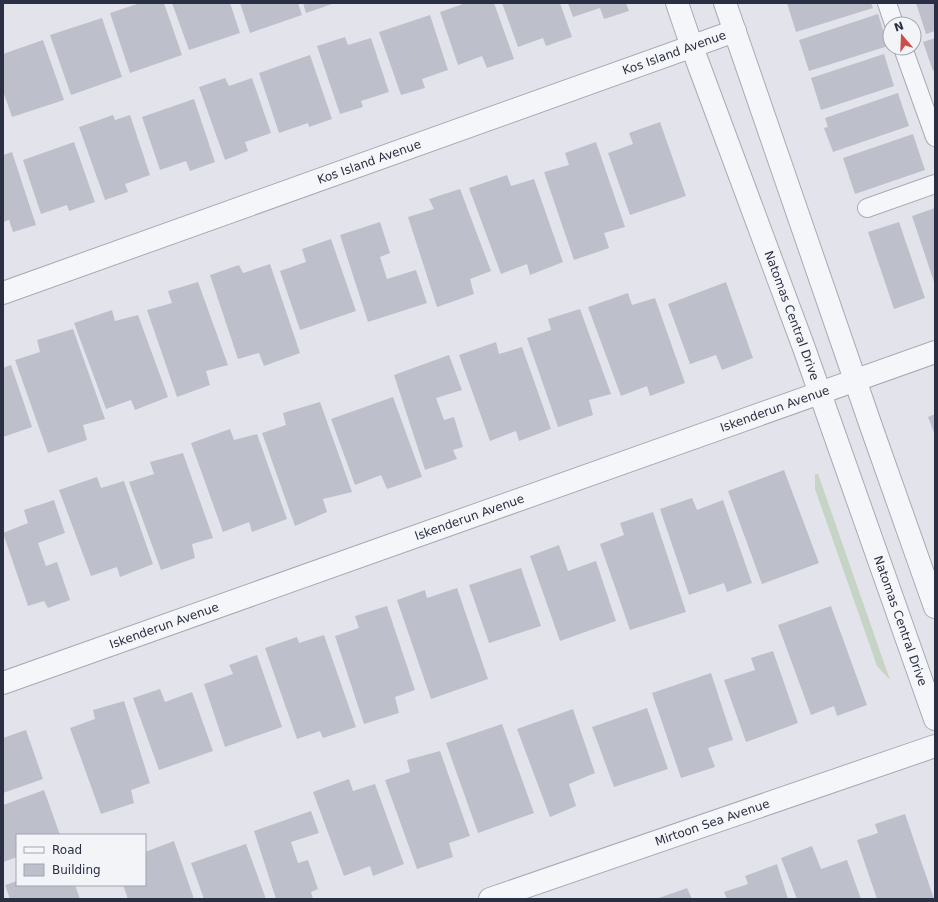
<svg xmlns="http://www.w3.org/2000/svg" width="938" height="902" font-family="'DejaVu Sans',sans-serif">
	<rect width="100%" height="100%" fill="#e3e4eb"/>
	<path fill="#c5d4c4" d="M818 474 890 680 877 666 815 489V474Z"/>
	<path fill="#bdbfca" d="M140 3H164L182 55 130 73 110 13Z
		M172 3H230L240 33 189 50Z
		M240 3H298L302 15 250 33Z
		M303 3H335L306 13Z
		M466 3H494L514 59 487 68 482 56 458 65 440 12Z
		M502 3H560L572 37 546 46 543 38 518 47Z
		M568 3H626L629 11 604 19 600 8 573 17Z
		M787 3H871L873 8 796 32Z
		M916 3H935V31L926 34Z
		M878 14 888 46 809 71 799 40Z
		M430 15 448 70 422 79 425 88 401 95 379 32Z
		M102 18 122 77 71 95 50 35Z
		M345 37 348 45 371 38 389 92 361 101 363 107 340 114 317 46Z
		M935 38V70L933 71 923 42Z
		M43 40 64 100 12 117 3 91V54Z
		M884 54 894 86 821 110 811 78Z
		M310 55 332 119 309 127 308 123 279 133 259 73Z
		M225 78 229 86 252 78 271 133 245 142 248 151 225 160 199 87Z
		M898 93 909 126 833 152 824 128 828 127 825 118Z
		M194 99 215 162 190 171 186 161 160 170 142 117Z
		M113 115 115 120 130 115 150 175 125 184 128 192 105 200 79 127Z
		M660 122 686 196 630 215 608 153 633 144 629 133Z
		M913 134 925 170 855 194 843 158Z
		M74 142 95 202 69 211 67 205 41 214 23 160Z
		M596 142 625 227 604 233 609 248 574 260 544 172 569 165 565 153Z
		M12 152 36 225 13 232 9 220 3 222V155Z
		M507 175 511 186 534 179 563 262 530 275 527 264 501 274 469 188Z
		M460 189 491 271 470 279 474 294 437 307 408 217 434 209 429 199Z
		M935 208V285L912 216Z
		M380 222 390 253 380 257 387 279 416 270 427 303 368 322 340 235Z
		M899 222 925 298 894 309 868 232Z
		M331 239 356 311 300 330 280 271 306 262 302 249Z
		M270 264 300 353 264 366 259 353 238 359 210 275 239 265 243 273Z
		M198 282 228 365 206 371 210 385 177 397 147 310 172 303 168 291Z
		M726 282 753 358 722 370 716 355 690 364 668 304Z
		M628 293 632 305 655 298 685 383 650 396 647 386 621 396 588 307Z
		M580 309 611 394 589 400 593 415 558 427 527 338 551 330 548 319Z
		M112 310 115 321 138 315 168 397 135 410 131 400 106 409 74 323Z
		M73 329 105 419 83 425 87 440 48 453 15 360 40 352 37 340Z
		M496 342 499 354 522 347 551 429 519 441 516 431 490 441 459 355Z
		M449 355 462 390 436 398 444 420 454 417 463 447 453 450 457 459 425 470 394 375Z
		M11 365 32 427 3 437V368Z
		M393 397 422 477 387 489 381 475 355 485 331 419Z
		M320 402 352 492 323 499 327 512 295 526 262 433 286 425 283 413Z
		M935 414V435L928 417Z
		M230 429 234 440 257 434 287 519 252 532 249 522 223 532 191 443Z
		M183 453 213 538 192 544 195 558 161 570 129 482 154 474 150 462Z
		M784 470 819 563 762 584 728 491Z
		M97 477 101 488 124 481 153 564 120 577 117 567 91 576 59 490Z
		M692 498 697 510 723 500 752 583 727 592 724 583 689 595 660 509Z
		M54 500 65 533 38 543 46 566 57 562 70 600 48 608 44 601 28 606 3 533 28 523 24 510Z
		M653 512 686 612 630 630 600 544 624 535 620 523Z
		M559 545 568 571 596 561 616 621 560 641 530 556Z
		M521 568 541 626 489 643 469 585Z
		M457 588 488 679 431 699 397 600 425 590 427 598Z
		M387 606 415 690 395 697 399 713 364 724 335 636 359 628 355 616Z
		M831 606 867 705 837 716 834 706 811 715 778 625Z
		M324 635 356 727 323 738 320 731 297 739 265 648 297 637 299 643Z
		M773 651 798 723 746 742 724 680 755 670 751 658Z
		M257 655 282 727 225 747 204 684 233 674 229 665Z
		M711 673 733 740 708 748 715 767 681 778 652 693Z
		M160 689 165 702 192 692 213 751 159 770 133 698Z
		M124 701 150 783 131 790 134 803 101 814 70 728 95 719 93 710Z
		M647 708 668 769 614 787 592 727Z
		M573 709 595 773 569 784 576 806 550 817 517 729Z
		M502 724 534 813 478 833 446 743Z
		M26 730 43 779 3 793V738Z
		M440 751 470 836 449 843 453 857 417 869 385 780 410 772 407 760Z
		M349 779 353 791 375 784 404 864 373 876 370 866 344 876 313 792Z
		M44 790 60 835H17V857L3 862V805Z
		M311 811 319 833 291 842 298 863 308 860 318 889 311 892 313 899H276L254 831Z
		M905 814 934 899H877L857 840 878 833 875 824Z
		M174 841 194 899H128L123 885H145V852Z
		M246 844 266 899H204L191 863Z
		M812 846 821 869 847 860 861 899H797L781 858Z
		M777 864 788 899H727L724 892 748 884 745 876Z
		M17 881V885H75L80 899H10L5 885Z
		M687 888 692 899H656Z"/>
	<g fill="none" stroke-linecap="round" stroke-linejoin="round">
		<defs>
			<path id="lane" d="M887 3 894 24
				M903 48 935 137
				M867 208 935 184"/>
			<g id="street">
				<path id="s1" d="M677 3 692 47 804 348 935 719"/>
				<path d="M725 3 872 429 935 607"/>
				<path id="s2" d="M3 293 735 31"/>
				<path id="s3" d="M3 683 935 352"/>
				<path id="s4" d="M490 899 935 746"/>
			</g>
		</defs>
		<use href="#lane" stroke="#a8aab5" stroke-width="20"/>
		<use href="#street" stroke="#a8aab5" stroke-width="24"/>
		<use href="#lane" stroke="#f5f6f9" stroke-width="18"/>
		<use href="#street" stroke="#f5f6f9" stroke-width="22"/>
	</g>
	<g text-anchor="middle" stroke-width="3" stroke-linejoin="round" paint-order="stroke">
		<g font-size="12" fill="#2a2f43" stroke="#f2f4f8">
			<text dy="4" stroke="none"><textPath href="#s2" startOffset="713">Kos Island Avenue</textPath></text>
			<text dy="4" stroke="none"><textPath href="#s2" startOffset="389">Kos Island Avenue</textPath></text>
			<text dy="4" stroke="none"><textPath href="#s1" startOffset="333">Natomas Central Drive</textPath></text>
			<text dy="4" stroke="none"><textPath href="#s3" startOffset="819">Iskenderun Avenue</textPath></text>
			<text dy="4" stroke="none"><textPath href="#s3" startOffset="495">Iskenderun Avenue</textPath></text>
			<text dy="4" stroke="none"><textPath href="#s1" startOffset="657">Natomas Central Drive</textPath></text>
			<text dy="4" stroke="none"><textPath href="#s3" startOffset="171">Iskenderun Avenue</textPath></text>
			<text dy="4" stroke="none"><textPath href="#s4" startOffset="235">Mirtoon Sea Avenue</textPath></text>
		</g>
	</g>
	<rect width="938" height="902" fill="none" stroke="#2a2f43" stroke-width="8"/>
	<rect x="16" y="834" width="130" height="52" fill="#f2f4f8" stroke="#a2a5b0"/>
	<rect x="24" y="847" width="20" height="6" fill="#f5f6f9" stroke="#a2a5b0"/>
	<text x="52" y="854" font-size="12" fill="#2a2f43">Road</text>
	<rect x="24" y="864" width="20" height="12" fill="#bdbfca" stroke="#a2a5b0"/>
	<text x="52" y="874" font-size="12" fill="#2a2f43">Building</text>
	<g transform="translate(902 36) rotate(341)"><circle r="19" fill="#f2f4f8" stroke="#a2a5b0"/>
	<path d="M0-3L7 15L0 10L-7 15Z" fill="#cd4d4a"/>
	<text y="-6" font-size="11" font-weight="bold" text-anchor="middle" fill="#2a2f43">N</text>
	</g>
</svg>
